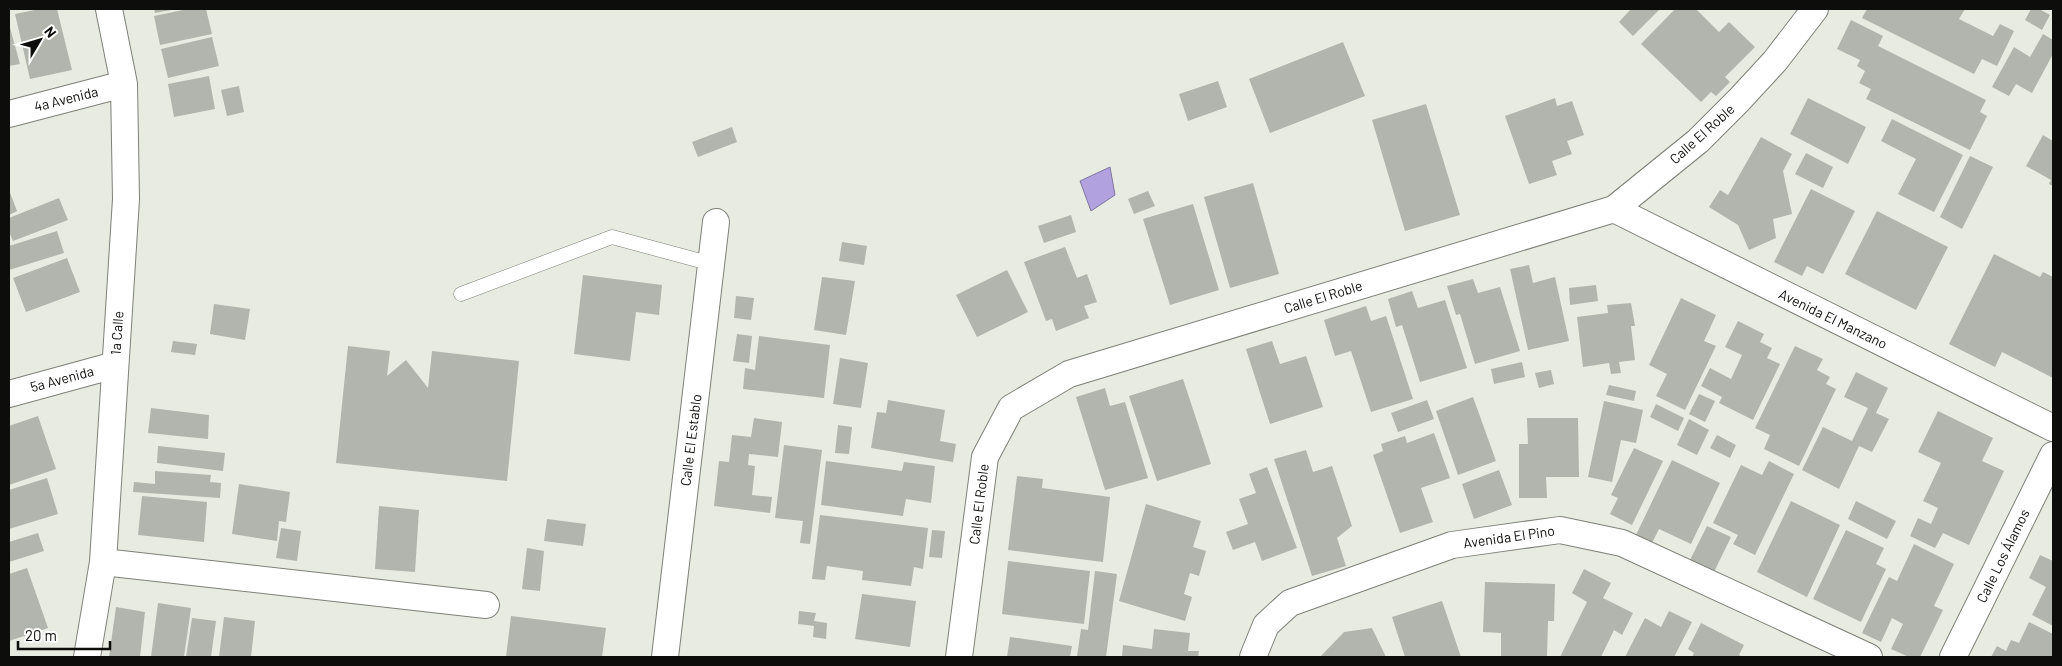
<svg xmlns="http://www.w3.org/2000/svg" width="2062" height="666" font-family="Barlow,sans-serif">
	<rect width="100%" height="100%" fill="#e8ebe2"/>
	<path fill="#b1a2df" stroke="#80769f" d="M1110 167 1115 195 1091 211 1080 181Z"/>
	<path fill="#b2b5ad" d="M40 9H57L72 70 30 79 15 14Z
		M154 9H170L171 10 155 13Z
		M188 9H206L212 34 160 45 154 16Z
		M1631 9H1660L1633 36 1619 22Z
		M1675 9H1696L1719 32 1729 22 1755 47 1725 77 1730 82 1716 96 1711 92 1701 102 1641 44Z
		M1867 9H1965L1959 19 1993 36 2000 24 2014 31 1997 66 1982 59 1974 74 1862 18Z
		M2031 9H2039L2050 15 2042 30 2025 20Z
		M1851 20 1883 36 1878 46 1986 100 1980 112 1987 116 1970 150 1866 99 1871 89 1859 83 1865 71 1857 66 1860 60 1837 49Z
		M9 24 20 64 9 66Z
		M2043 34 2053 40V54L2032 93 2016 84 2009 96 1992 87 2014 47 2030 57Z
		M212 37 219 66 168 78 161 49Z
		M1343 42 1365 96 1270 133 1249 79Z
		M209 76 215 109 174 117 168 84Z
		M1218 81 1227 107 1188 121 1179 94Z
		M239 86 244 112 227 116 221 90Z
		M1555 98 1557 106 1572 101 1584 135 1567 141 1572 154 1552 161 1557 175 1529 184 1505 116Z
		M1808 98 1866 127 1848 164 1790 134Z
		M1426 104 1460 215 1405 231 1372 120Z
		M1892 119 1963 155 1934 212 1898 194 1916 159 1881 141Z
		M732 127 737 142 698 157 692 142Z
		M2043 135 2053 141V186L2049 184 2051 180 2026 166Z
		M1761 137 1792 154 1783 171 1792 214 1773 219 1776 238 1749 250 1738 225 1709 207 1720 190 1728 195Z
		M1806 153 1833 167 1823 188 1795 174Z
		M1970 156 1993 167 1962 229 1940 217Z
		M1253 183 1279 274 1230 288 1204 197Z
		M1811 189 1855 211 1823 274 1807 266 1802 276 1774 262Z
		M9 190 17 211 9 215Z
		M1148 191 1155 206 1134 214 1128 199Z
		M59 198 68 220 13 241 9 232V218Z
		M1193 204 1219 290 1170 305 1143 219Z
		M1877 211 1948 247 1916 310 1845 274Z
		M1071 215 1076 232 1044 243 1038 226Z
		M57 231 64 253 9 270V246Z
		M842 242 867 246 864 265 839 261Z
		M1065 247 1077 278 1087 274 1097 302 1084 306 1089 318 1056 331 1052 319 1046 321 1024 262Z
		M1994 254 2040 277 2043 272 2053 277V378L2002 352 1995 367 1949 344Z
		M67 258 80 292 26 312 13 278Z
		M1529 265 1533 283 1555 277 1569 341 1528 350 1510 269Z
		M1007 270 1028 312 977 337 956 295Z
		M583 275 662 285 659 315 636 312 630 361 574 354Z
		M822 277 855 281 846 335 814 330Z
		M1473 279 1478 293 1500 287 1520 351 1475 364 1460 314 1456 315 1447 286Z
		M1596 285 1598 301 1570 305 1569 288Z
		M1412 291 1418 308 1445 300 1467 368 1420 382 1402 325 1396 327 1388 299Z
		M736 296 754 298 751 320 734 318Z
		M1681 298 1716 315 1704 341 1716 346 1685 410 1656 396 1667 374 1649 365Z
		M1631 303 1635 326H1631L1635 360 1619 362 1621 373 1611 374 1609 363 1583 367 1577 317 1608 313 1607 305Z
		M214 304 250 309 245 340 210 334Z
		M1366 306 1371 321 1386 316 1413 399 1371 412 1351 351 1335 356 1324 320Z
		M1738 321 1764 334 1760 342 1772 348 1767 358 1780 364 1753 420 1719 403 1722 397 1701 386 1710 368 1731 379 1742 355 1725 347Z
		M737 334 752 336 749 363 733 361Z
		M759 336 830 345 824 398 743 389 745 368 755 370Z
		M173 341 197 344 195 355 171 352Z
		M1272 341 1280 364 1306 356 1323 407 1270 424 1246 349Z
		M348 346 390 351 387 376 406 360 428 388 432 351 519 361 507 481 336 463Z
		M1795 346 1823 359 1817 370 1830 377 1826 384 1836 389 1799 466 1764 449 1770 435 1755 428Z
		M840 358 868 363 861 408 833 404Z
		M1522 362 1525 377 1494 384 1491 369Z
		M1551 370 1554 384 1539 388 1535 373Z
		M1856 372 1888 388 1876 413 1889 419 1872 452 1859 446 1839 489 1802 470 1823 427 1852 441 1868 408 1844 397Z
		M1183 379 1211 464 1157 481 1129 396Z
		M1609 385 1636 391 1634 401 1606 395Z
		M1105 388 1110 406 1125 402 1148 478 1105 490 1076 397Z
		M1699 394 1715 401 1705 422 1689 414Z
		M1473 397 1496 461 1458 475 1436 411Z
		M888 400 945 410 940 441 956 444 953 462 871 448 877 412 886 413Z
		M1427 400 1434 419 1398 432 1391 413Z
		M1604 401 1643 410 1636 443 1621 440 1612 482 1588 477Z
		M1656 404 1684 418 1678 431 1650 417Z
		M151 408 209 415 208 439 148 433Z
		M1938 411 1993 438 1982 461 2004 471 1969 545 1943 533 1935 548 1910 536 1918 518 1931 524 1938 508 1923 501 1941 463 1918 452Z
		M38 416 56 469 9 485V426Z
		M754 418 782 422 778 457 749 454 748 465 755 466 752 495 772 497 770 513 714 506 719 461 729 462 732 435 751 437Z
		M1527 418H1578L1579 477H1546L1547 498H1519V444H1528Z
		M1689 419 1709 430 1697 455 1677 445Z
		M838 425 852 427 849 454 835 453Z
		M1434 433 1450 478 1421 488 1433 522 1400 533 1373 455 1383 451 1381 444 1405 436 1407 443Z
		M1717 435 1736 445 1730 458 1710 448Z
		M784 445 822 450 810 544 800 543 803 521 775 518Z
		M158 446 225 453 223 471 157 463Z
		M1634 448 1663 461 1632 525 1610 514 1618 498 1611 495Z
		M1306 450 1313 472 1332 466 1352 526 1337 538 1346 566 1312 576 1274 459Z
		M1672 460 1720 483 1691 544 1659 529 1651 545 1635 537Z
		M826 461 902 471 904 462 935 466 931 503 906 499 903 516 821 505Z
		M1769 461 1794 474 1755 555 1733 544 1738 535 1713 523 1741 465 1762 475Z
		M1267 467 1297 548 1262 561 1255 542 1233 550 1226 532 1248 524 1239 499 1256 493 1249 474Z
		M1499 470 1512 505 1474 519 1462 484Z
		M155 471 211 475 210 482 221 483 220 498 133 492 134 482 155 484Z
		M1017 476 1043 479 1042 488 1110 497 1103 562 1008 550Z
		M47 478 58 514 9 529V490Z
		M239 484 290 492 286 522 279 521 277 541 232 534Z
		M142 496 207 502 204 542 138 535Z
		M1791 501 1840 525 1807 597 1757 572Z
		M1856 501 1896 521 1887 539 1848 519Z
		M1146 504 1201 521 1193 547 1206 551 1199 576 1190 573 1184 594 1192 597 1185 621 1119 601Z
		M379 506 419 510 415 572 375 569Z
		M820 515 928 528 923 569 914 567 911 586 862 580 863 571 827 566 825 580 812 579Z
		M547 519 586 524 583 546 544 541Z
		M1707 526 1731 537 1714 572 1690 560Z
		M281 528 301 531 297 561 276 558Z
		M932 530 945 531 942 558 929 557Z
		M1846 530 1884 548 1876 564 1886 569 1861 622 1813 599Z
		M38 533 44 551 9 562V542Z
		M1914 544 1954 564 1934 606 1943 610 1920 657H1909L1891 649 1903 624 1892 618 1881 642 1862 633 1889 577 1897 581Z
		M527 548 544 551 540 591 522 589Z
		M2040 555 2053 561V626L2032 615 2046 587 2029 578Z
		M1008 561 1090 571 1084 624 1002 614Z
		M27 568 48 628 9 641V574Z
		M1584 569 1611 583 1603 598 1633 613 1622 635 1614 630 1601 657H1560L1587 602 1572 593Z
		M1095 571 1117 574 1106 657H1077L1081 629 1088 630Z
		M1485 582 1555 584 1554 621H1548L1547 657H1501V633L1483 632Z
		M862 594 916 601 910 647 855 639Z
		M1442 601 1461 657H1405L1392 617Z
		M158 603 191 608 184 657H151Z
		M116 607 145 612 140 657H109Z
		M799 611 816 613 814 621 827 623 826 639 813 637 814 626 798 624Z
		M1669 611 1692 622 1674 657H1625L1645 618 1661 627Z
		M511 616 606 628 602 657H506Z
		M224 617 255 621 251 657H219Z
		M192 618 216 621 211 657H186Z
		M2029 622 2053 634V657H1991L1997 646 2006 651 2011 640 2019 643Z
		M1701 623 1744 645 1739 655 1743 657H1692L1694 653 1688 649Z
		M1372 628 1386 657H1320L1344 632Z
		M1154 629 1190 633 1188 651H1199L1198 657H1122L1123 645 1152 649Z
		M1010 637 1072 646 1070 657H1007Z"/>
	<g fill="none" stroke-linecap="round" stroke-linejoin="round">
		<defs>
			<path id="lane" d="M461 294 612 237 712 264"/>
			<path id="street" d="M9 114 124 84
				M1614 209 2053 428
				M9 394 115 365
				M103 562 486 605
				M87 657 103 562 126 199 124 84 109 9
				M665 657 716 222
				M959 657 985 457 1011 408 1069 374 1614 209 1698 141 1739 100 1775 61 1815 9
				M1253 657 1266 625 1290 603 1452 545 1560 530 1622 543 1869 657
				M1953 657 2053 455"/>
		</defs>
		<use href="#lane" stroke="#7e8079" stroke-width="15"/>
		<use href="#street" stroke="#7e8079" stroke-width="28"/>
		<use href="#lane" stroke="#fff" stroke-width="14"/>
		<use href="#street" stroke="#fff" stroke-width="26"/>
	</g>
	<g text-anchor="middle" stroke-width="4" stroke-linejoin="round" paint-order="stroke">
		<g font-size="14" fill="#0d0e0b" stroke="#fff">
			<text transform="translate(66 99) rotate(-14)" y="5">4a Avenida</text>
			<text transform="translate(1702 134) rotate(-42)" y="5">Calle El Roble</text>
			<text transform="translate(1323 297) rotate(-17)" y="5">Calle El Roble</text>
			<text transform="translate(1833 319) rotate(26)" y="5">Avenida El Manzano</text>
			<text transform="translate(117 333) rotate(-86)" y="5">1a Calle</text>
			<text transform="translate(62 379) rotate(-15)" y="5">5a Avenida</text>
			<text transform="translate(691 440) rotate(-83)" y="5">Calle El Establo</text>
			<text transform="translate(979 504) rotate(-83)" y="5">Calle El Roble</text>
			<text transform="translate(1509 537) rotate(-8)" y="5">Avenida El Pino</text>
			<text transform="translate(2003 556) rotate(-64)" y="5">Calle Los Álamos</text>
		</g>
	</g>
	<rect width="2062" height="666" fill="none" stroke="#0d0e0b" stroke-width="20"/>
	<g transform="translate(40 40) rotate(52)" stroke="#ffffff" stroke-width="4" paint-order="stroke">
	<path d="M0-4L9 19L0 12L-9 19Z" fill="#0d0e0b"/>
	<text y="-8" font-size="14" font-weight="bold" text-anchor="middle" fill="#0d0e0b">N</text>
	</g>
	<path d="M18 641v8h92v-8" fill="none" stroke="#0d0e0b" stroke-width="2.5"/>
	<text x="25" y="641" font-size="15" fill="#0d0e0b" stroke="#ffffff" stroke-width="4" paint-order="stroke">20 m</text>
</svg>
